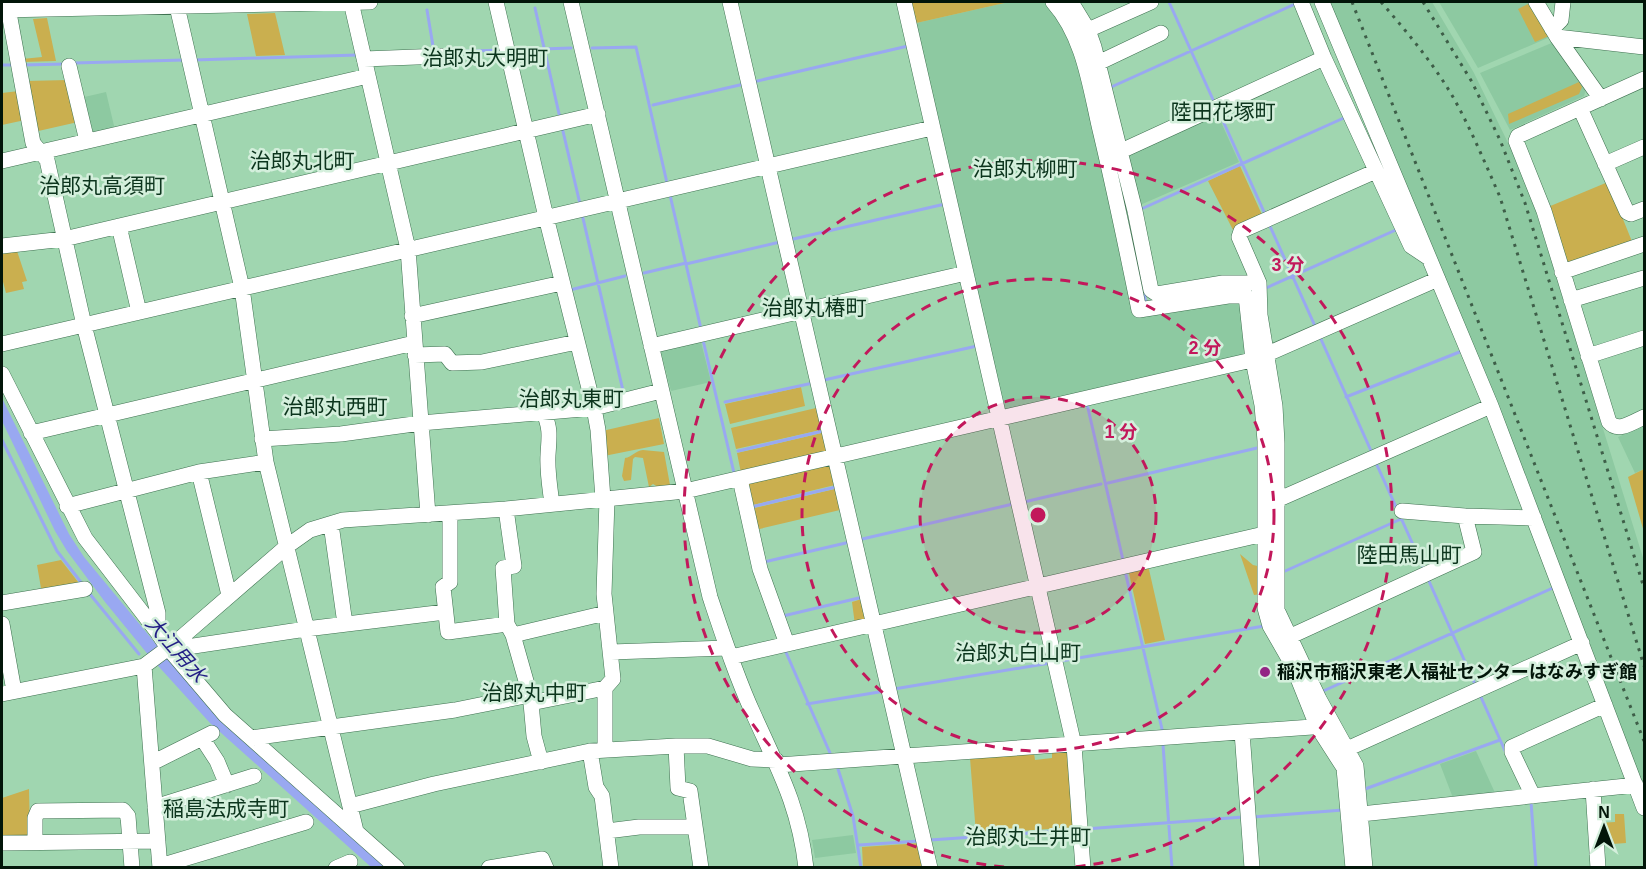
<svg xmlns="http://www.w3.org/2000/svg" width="1646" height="869" font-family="Helvetica,'Noto Sans JP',sans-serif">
	<rect width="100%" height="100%" fill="#a0d6b0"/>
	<path fill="#8dc9a1" d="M1009 2H1049L1077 51 1104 161 1216 111 1239 162 1117 215 1135 314 1242 300 1248 350 1244 358 1007 413 1001 409 912 24Z
		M1326 2H1432L1474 73 1512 151 1535 209 1644 561V792L1525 473 1472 345 1469 346 1361 74 1353 67Z
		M1439 2H1530L1550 37 1478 68Z
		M1554 42 1586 89 1584 96 1510 130 1480 73Z
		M106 92 115 130 94 135 80 98Z
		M700 338 711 382 671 391 661 352 665 346Z
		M1644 425V469L1635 473 1618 437Z
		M1476 751 1496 795 1453 798 1440 764Z
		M853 835 856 853 815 858 812 840Z"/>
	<path fill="#caaf4f" d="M907 2H1009L912 24Z
		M1528 4 1549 36 1535 42 1518 9Z
		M275 13 285 55 256 56 247 14Z
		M47 18 56 61 23 62 22 59 42 57 33 19Z
		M68 80 78 122 34 132 26 81Z
		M1579 82 1582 87 1579 94 1509 124 1508 114Z
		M19 91 25 120 2 125V93Z
		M1240 166 1263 217 1233 230 1208 181Z
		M1608 182 1633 244 1572 263 1566 262 1548 207Z
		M16 248 27 281 22 282 24 289 6 293 2 278V250Z
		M801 387 805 406 730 424 725 404Z
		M816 408 825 429 736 449 731 428Z
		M659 418 664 444 604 456 602 431Z
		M826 432 827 454 741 473 737 453Z
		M643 450 664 452 670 485 658 487 653 484 649 487 643 458 635 457 633 459 631 480 624 481 622 476 625 458C632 457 635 451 643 450Z
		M827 463 835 467 839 484 749 506 744 483Z
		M1644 469V532L1628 477Z
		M839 488 840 510 755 530 750 509Z
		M1240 554 1253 565 1262 567V594L1254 595Z
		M61 560 82 587 42 594 37 565Z
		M1148 565 1165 640 1145 644 1128 569Z
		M865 598 870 619 855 625 852 602Z
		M1065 751 1070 755 1076 827 976 834 970 758 1034 753 1035 760 1052 758V752Z
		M29 789 30 835 27 837 2 838V798Z
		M1615 814H1624L1626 843 1613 844 1612 838H1600L1598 823 1615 822Z
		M921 843 927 867H863L862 847Z"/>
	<path fill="#99a8f1" d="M2 398 69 534 84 557 156 644 390 867H371L210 723 150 657 105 602 67 551 55 531 2 421Z"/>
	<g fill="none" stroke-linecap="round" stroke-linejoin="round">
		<path stroke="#99a8f1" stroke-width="3" d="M1169 2 1215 104
			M535 8 560 118
			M427 10 434 52
			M592 48 636 47 667 183
			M512 50 571 48
			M446 52 501 50
			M194 60 357 55
			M74 63 184 60
			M2 65H13
			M23 65 65 64
			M753 82 908 46
			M1109 88 1295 4
			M653 105 744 84
			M1219 112 1265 214
			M562 127 580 204
			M670 195 701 329
			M1139 210 1346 117
			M582 214 624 395
			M1269 224 1315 326
			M789 240 945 204
			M1136 255 1146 303H1148
			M686 264 780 242
			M644 273 686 263
			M1266 288 1398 229
			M570 290 625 276
			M1320 337 1372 453
			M703 340 734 473
			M824 380 977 346
			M1346 397 1462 351
			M725 402 813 383
			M1087 404 1123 560
			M2 440 57 551 83 585
			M738 451 823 431
			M1376 463 1397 509
			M1108 483 1257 448
			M1024 502 1101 484
			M751 507 836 487
			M1401 518 1424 569
			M858 540 1013 504
			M764 562 850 542
			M1125 571 1162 729
			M1283 572 1401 519
			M1428 579 1475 684
			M89 593 139 654
			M783 616 863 597
			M785 650 830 753
			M1061 661 1264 626
			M894 689 1050 663
			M1321 692 1555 587
			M1480 695 1506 753
			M807 704 885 691
			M1163 745 1172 868
			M838 769 853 816 861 868
			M1365 789 1500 740
			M1531 802 1536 868
			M1253 817 1343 810
			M1085 829 1243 817
			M930 840 1075 830
			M859 845 919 841"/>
		<defs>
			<path id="minor" d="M7 2 33 143 47 160 84 325 158 613V633L168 648 225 715 397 868
				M176 2 242 288 266 462 356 831
				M351 2 408 249 428 515
				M496 2 546 217 594 408 598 430 603 499
				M571 2 710 597C723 636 736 676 753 713 778 769 799 805 806 868
				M730 2 930 868
				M904 2 1074 745 1083 868
				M1053 2C1085 38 1090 89 1101 134 1115 193 1127 251 1139 310L1228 296H1246L1253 360 1262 405 1265 441V608L1270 626 1293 666 1317 726 1344 768 1353 868
				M1071 2 1088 30 1094 47 1135 211 1151 290 1157 294 1223 283H1259L1260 315 1275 406 1277 443V610L1319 699 1356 766 1365 868
				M1301 2 1324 58 1411 246 1429 258
				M1322 2 1491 406 1644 808
				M1536 2 1557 37 1601 99
				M2 10 370 2
				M1552 29 1561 20 1563 2
				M1088 30 1151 2
				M1557 37 1644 47
				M364 59 442 56
				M1098 63 1161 33
				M69 66 87 141
				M1644 79 1518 136 1516 141 1544 211 1609 422C1618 433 1633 422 1644 417
				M1580 108 1627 212 1631 214 1644 209
				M1119 152 1324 58
				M2 161 368 76
				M1605 164 1644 147
				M119 226 139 312
				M2 246 64 239 598 114
				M1562 272 1644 244
				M1259 283 1239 237 1241 231 1376 171
				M1571 300 1644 278
				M412 316 562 283
				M2 344 932 128
				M651 346 966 273
				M415 355 445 354 452 363 482 362 577 342
				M1588 356 1644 338
				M2 374 85 538 158 633
				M544 413C551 430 549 437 548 455 547 471 550 488 552 504
				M31 433 414 343
				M262 439 341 434 421 423 594 408 661 391
				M199 472 229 595
				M740 479 760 569 787 644
				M1277 500 1491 406
				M67 506 199 472 266 462
				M506 509 514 566 503 568 507 624
				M1402 511 1465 516
				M450 513V582L443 587 448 632 507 624 513 635 606 613
				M331 524 345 624
				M2 603 85 589
				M2 624 14 691
				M513 635 530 695
				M1291 636 1474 552 1465 516 1534 518
				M175 643 187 647 306 629 445 612
				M611 652 727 648
				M731 657 1264 534
				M144 666 160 868
				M605 688V750
				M2 694 144 666 175 643 286 547 310 530 343 520 506 509 685 491 1256 359 1438 279
				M531 703 534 736 541 762
				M1242 732 1252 868
				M202 738 217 761 227 785
				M251 738 455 710 530 695 531 703 605 688 613 679 604 594 607 499
				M676 746 678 788 690 791 701 868
				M1347 749 1582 643
				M590 751 596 787 602 796 611 868
				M152 763 212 733
				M778 765 1312 727 1324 721
				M1593 789 1598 868
				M1533 796 1512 752V747L1605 705
				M350 806 434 784 590 751 676 746H708L752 759 776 760
				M155 807 254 776
				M1361 814 1636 785
				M607 831 639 827H694
				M35 842V818L38 811 123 810 128 816 132 868
				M2 843 158 841
				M160 866 306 822
				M336 868 350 862
				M489 868 542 859 546 868"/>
		</defs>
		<use href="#minor" stroke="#3e7150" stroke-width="16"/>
		<use href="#minor" stroke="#fff" stroke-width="15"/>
		<path stroke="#3e5e48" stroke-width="3" stroke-dasharray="3 6" stroke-linecap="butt" d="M1352 2 1644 741
			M1381 2C1407 32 1433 63 1453 97 1471 129 1485 163 1500 197L1644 666
			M1423 2 1472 82 1500 140 1525 203 1644 588"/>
	</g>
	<circle cx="1038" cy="515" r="118" fill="#c2185b" fill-opacity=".12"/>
	<g fill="none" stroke="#c2185b" stroke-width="3" stroke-dasharray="10 8">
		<circle cx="1038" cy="515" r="118"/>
		<circle cx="1038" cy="515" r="236"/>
		<path d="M1004 867A354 354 0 1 1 1072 867"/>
	</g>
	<circle fill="#932484" stroke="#d4efdc" stroke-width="2" cx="1265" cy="672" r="6"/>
	<g text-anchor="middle" stroke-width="5" stroke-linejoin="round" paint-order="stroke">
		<g font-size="18" font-weight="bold" fill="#021509" stroke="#d4efdc" text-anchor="start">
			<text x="1277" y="678">稲沢市稲沢東老人福祉センターはなみすぎ館</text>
		</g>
		<g font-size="20" font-style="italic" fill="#221e85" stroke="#d4efdc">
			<text transform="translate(176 649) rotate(49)" y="7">大江用水</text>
		</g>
		<g font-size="21" fill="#0c351d" stroke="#d4efdc">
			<text x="485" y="65">治郎丸大明町</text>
			<text x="1223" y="119">陸田花塚町</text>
			<text x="302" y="168">治郎丸北町</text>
			<text x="1025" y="176">治郎丸柳町</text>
			<text x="102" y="193">治郎丸高須町</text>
			<text x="814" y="315">治郎丸椿町</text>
			<text x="571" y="406">治郎丸東町</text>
			<text x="335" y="414">治郎丸西町</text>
			<text x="1409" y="562">陸田馬山町</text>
			<text x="1018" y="660">治郎丸白山町</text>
			<text x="534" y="700">治郎丸中町</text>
			<text x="226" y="816">稲島法成寺町</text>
			<text x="1028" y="844">治郎丸土井町</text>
		</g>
	</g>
	<circle cx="1038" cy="515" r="9" fill="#c2185b" stroke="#d4efdc" stroke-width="3"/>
	<g font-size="18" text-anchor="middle" font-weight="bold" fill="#c2185b" stroke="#d4efdc" stroke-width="5" stroke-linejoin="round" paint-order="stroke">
		<text x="1288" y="271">3 分</text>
		<text x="1205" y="354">2 分</text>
		<text x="1121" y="438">1 分</text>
	</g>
	<rect width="1646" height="869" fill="none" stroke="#021509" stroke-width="6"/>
	<g transform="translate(1604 827)" stroke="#d4efdc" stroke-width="4.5" paint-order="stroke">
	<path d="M0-4.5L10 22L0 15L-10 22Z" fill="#021509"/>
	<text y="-9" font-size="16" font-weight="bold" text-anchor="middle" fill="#021509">N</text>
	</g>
</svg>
